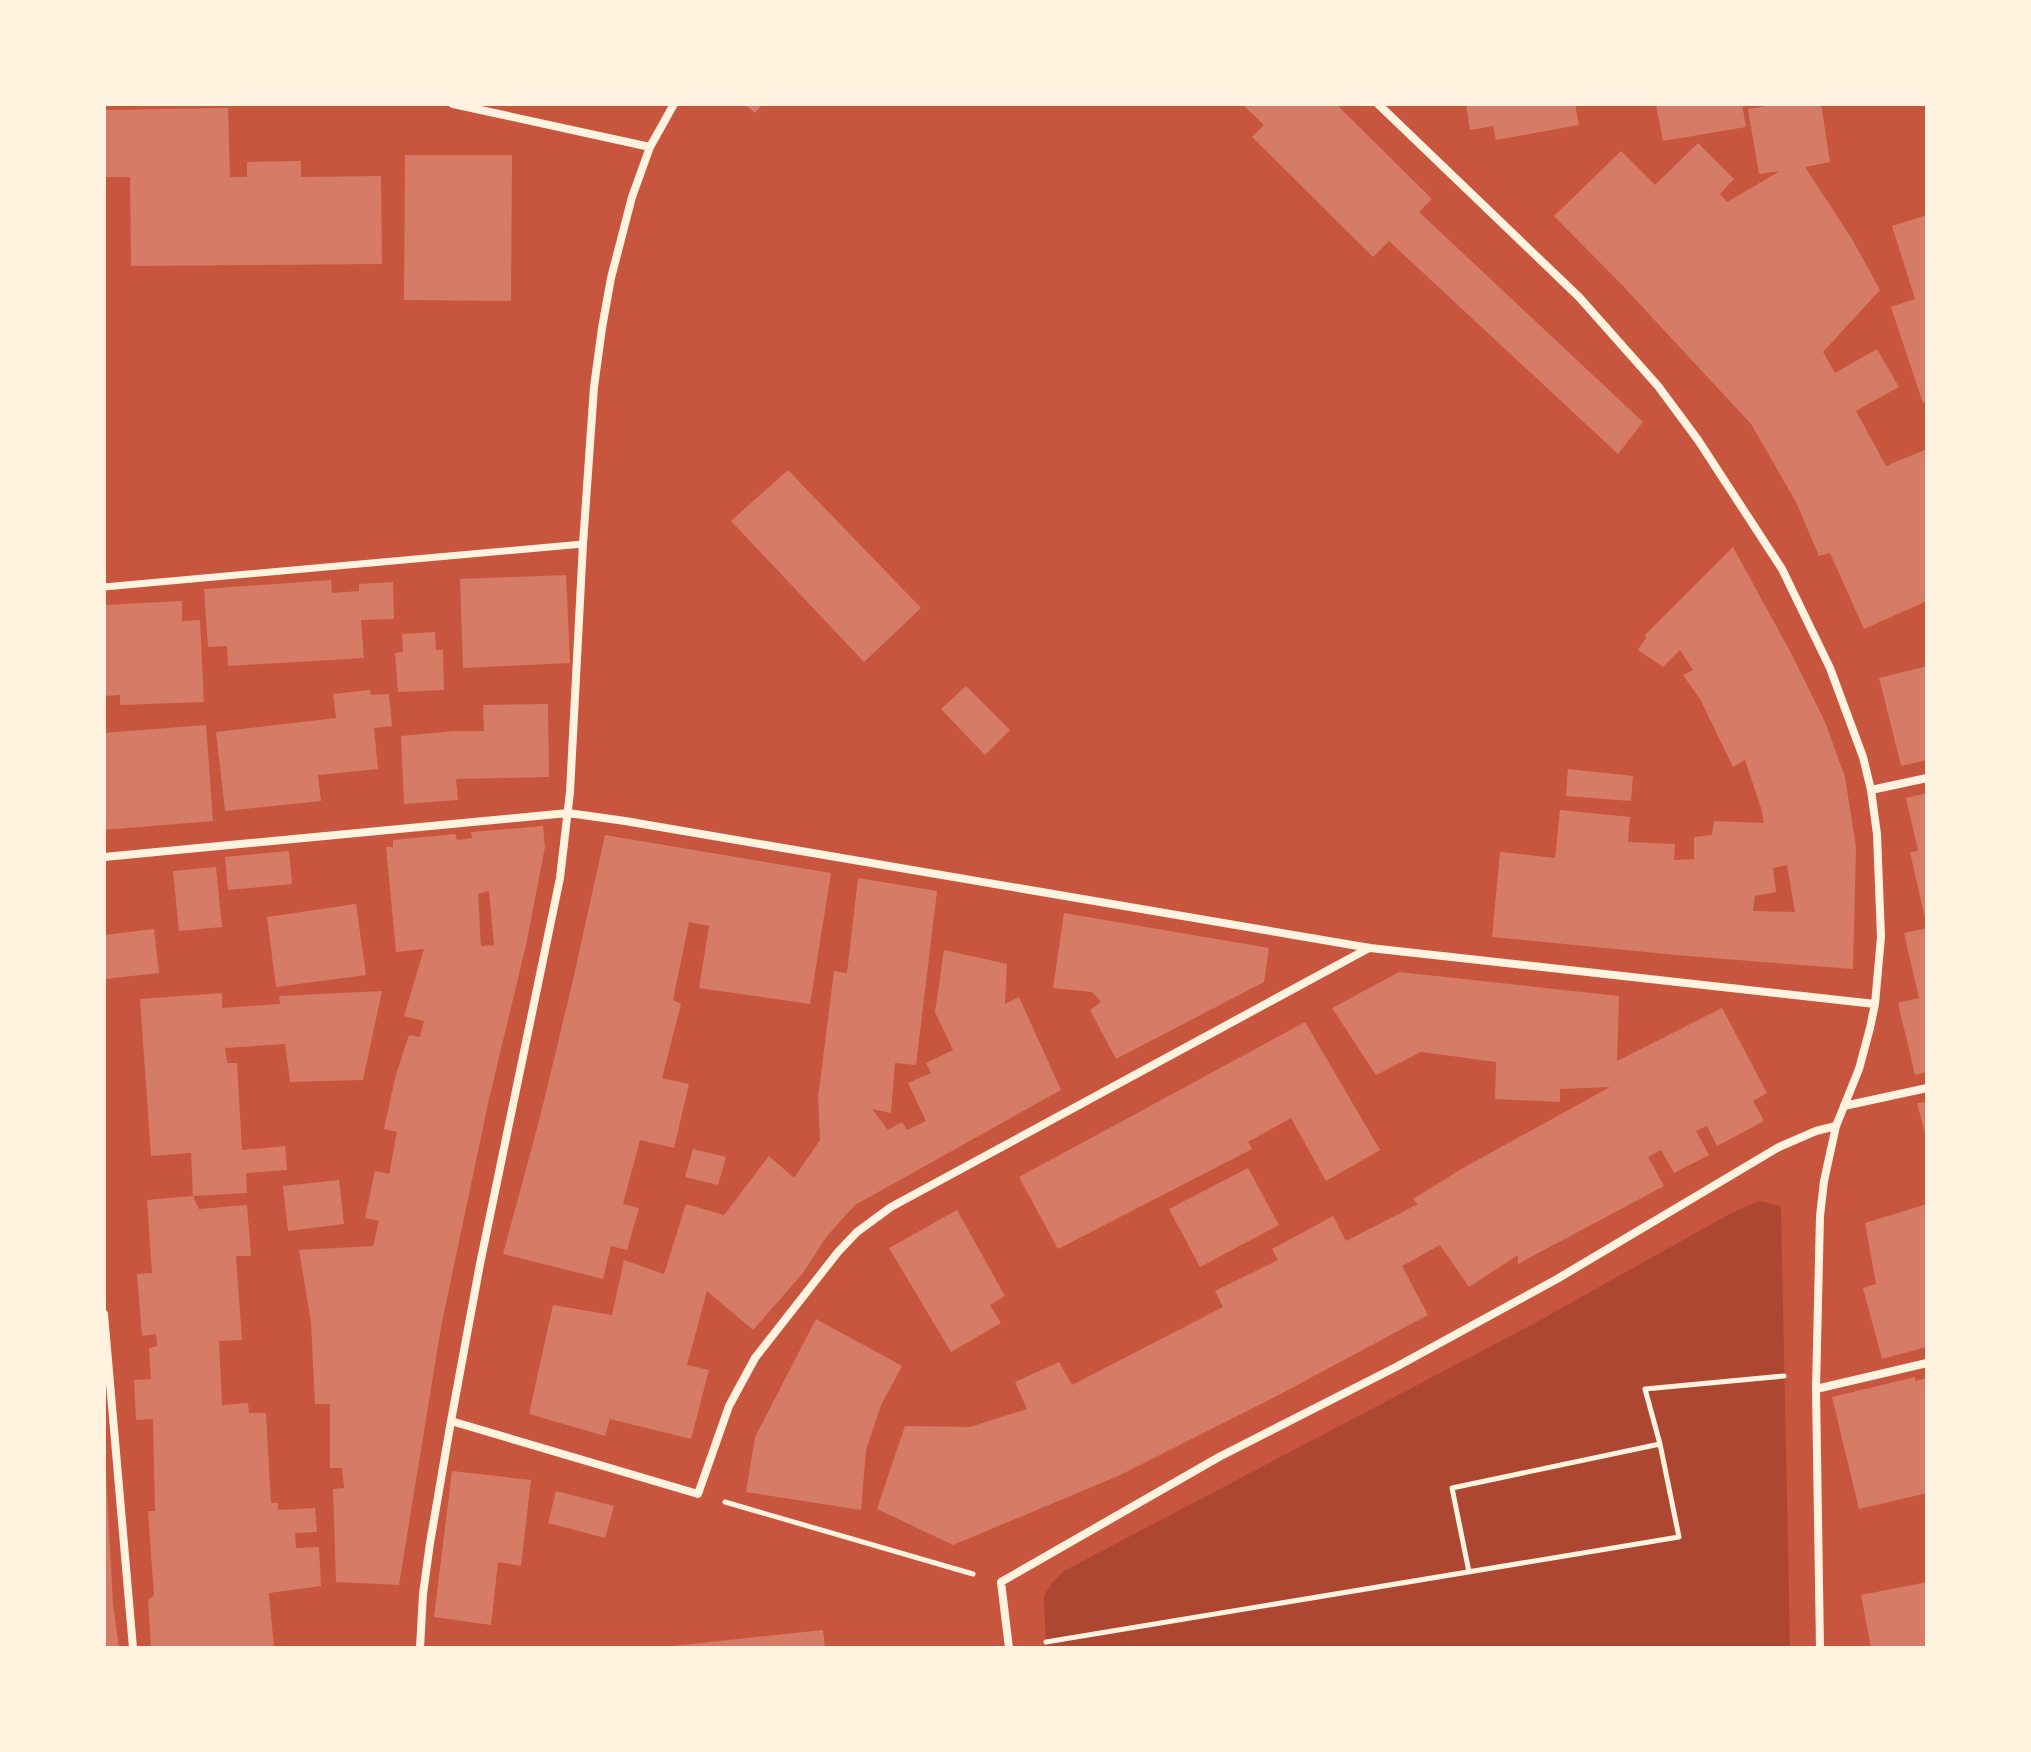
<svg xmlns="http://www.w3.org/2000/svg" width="2031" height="1752" font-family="Ubuntu,sans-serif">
	<rect width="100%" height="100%" fill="#c8553d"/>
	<path fill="#ae4732" d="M1759 1201 1781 1206 1790 1647 1046 1648 1044 1596 1052 1583 1064 1571 1535 1323 1733 1212Z"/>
	<path fill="#d67c66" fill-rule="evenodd" d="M744 104H763L755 113Z
		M1242 104H1336L1432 199 1419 212 1643 422 1618 454 1389 241 1373 257 1252 137 1264 125Z
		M1466 104H1575L1579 125 1496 140 1493 126 1470 130Z
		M1656 104H1742L1746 127 1663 141Z
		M1779 104H1821L1830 162 1805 167 1852 239 1880 290 1823 352 1835 373 1877 349 1899 387 1856 411 1886 466 1927 449V601L1864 629 1830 553 1819 556 1796 502 1751 424 1623 286 1554 216 1621 151 1655 185 1698 143 1734 179 1720 194 1727 202 1780 171 1759 174 1748 109Z
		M228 108 230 177H247V162L301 161V177L381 176 382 264 131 266 130 177H104V110Z
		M405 155H512L511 301 404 300Z
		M1927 215V402L1923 403 1891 307 1915 299 1892 226Z
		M788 470 921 608 864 662 731 521Z
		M1733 547 1792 655 1825 722 1845 777 1856 847 1853 969 1687 956 1492 937 1500 852 1555 858 1560 810 1630 817 1628 842 1675 844 1674 860 1694 859V837L1712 835 1714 821 1764 823 1761 808 1745 760 1733 767 1700 699 1683 675 1693 670 1680 650 1663 667 1638 650 1646 638 1645 635ZM1787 865 1795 912 1753 911 1755 896 1776 892 1773 868Z
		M566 575 570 663 463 668 460 579Z
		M331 580 332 593 359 591V584L393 582 394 619 361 620 364 658 228 666 227 646 208 647 204 589Z
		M182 601V621L200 620 204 702 120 705V695L104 696V605Z
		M435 632 436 650H443L444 690 398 692 395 653 403 652 402 634Z
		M1927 666V760L1901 766 1879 678Z
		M966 686 1010 730 985 755 941 709Z
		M370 690 371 695 389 694 392 726 374 728 378 769 318 775 321 801 225 811 216 732 336 718 333 694Z
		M548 704 549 777 456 779 458 800 404 804 401 736 455 731H484L483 705Z
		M206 725 213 821 104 830V733Z
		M1568 769 1633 776 1631 801 1566 796Z
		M1927 793V923H1926L1910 852 1918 851 1906 798Z
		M543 826 545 847 526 945 489 1099 441 1327 399 1585 336 1582 333 1489 344 1488 342 1468H330V1404H315L311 1323 299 1250 373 1246 379 1221 365 1218 375 1171 389 1174 397 1132 384 1129 395 1078 409 1035 420 1037 424 1021 404 1016 424 949 396 952 386 847H393V840L455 834 457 840 472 838 471 832ZM489 891 494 945 481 946 478 894Z
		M605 835 831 873 810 1004 699 988 709 926 689 922 673 1000 681 1004 662 1078 689 1084 674 1148 640 1140 623 1204 639 1208 627 1250 611 1246 603 1279 503 1254 540 1117 573 980Z
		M289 851 292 884 228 890 225 857Z
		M216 867 222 927 179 931 173 871Z
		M858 878 937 891 916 1065 895 1063 891 1113 872 1109 888 1130 902 1122 907 1130 926 1121 908 1083 931 1073 926 1063 953 1050 935 1012 944 950 1007 964 1005 1004 1019 997 1061 1090 855 1205 827 1236 803 1273 753 1330 707 1291 687 1365 709 1370 691 1439 610 1419 605 1436 529 1414 553 1305 612 1315 624 1260 664 1274 686 1204 724 1215 769 1156 794 1178 820 1140 818 1098 834 971 847 973Z
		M356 904 366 975 276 987 267 917Z
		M1064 913 1269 948 1264 982 1116 1059 1090 1010 1101 1002 1092 992 1053 988Z
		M1927 928V1072L1915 1075 1898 1003 1919 998 1904 933Z
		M154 929 159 973 104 979V935Z
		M1399 972 1619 996 1617 1061 1722 1008 1767 1093 1753 1101 1764 1121 1717 1146 1707 1126 1696 1131 1709 1155 1674 1173 1661 1150 1648 1157 1664 1186 1518 1264V1255L1469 1287 1440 1245 1402 1266 1428 1315 1271 1399 1118 1476 953 1545 877 1509 905 1426 970 1427 1027 1409 1015 1382 1059 1362 1072 1385 1223 1307 1215 1291 1278 1260 1272 1249 1333 1216 1346 1241 1418 1204 1413 1199 1463 1168 1610 1087 1560 1089V1102L1495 1099 1496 1062 1421 1052 1376 1075 1332 1008Z
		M382 991 363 1080 290 1082 285 1044 225 1048 227 1063H237L242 1150 285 1146 287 1170 246 1173 247 1193 193 1196 191 1153 151 1156 140 999 222 993V1008L280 1004 279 996Z
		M1305 1022 1380 1150 1326 1181 1291 1118 1248 1142 1252 1149 1058 1249 1019 1177Z
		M1927 1102V1137H1926L1917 1103Z
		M693 1149 726 1157 718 1185 685 1177Z
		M1248 1168 1279 1225 1200 1267 1169 1209Z
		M339 1180 344 1224 288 1231 283 1186Z
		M193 1196 199 1209 247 1205 251 1256H236L242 1340 219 1341 222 1405 248 1403 249 1413H266L271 1503H278V1510L315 1508 317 1532 295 1533 296 1548 319 1547 321 1586 269 1593 274 1648H151L148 1599 154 1596 148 1511H155L153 1419 136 1420 134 1380 151 1379 149 1348 157 1346 156 1334 142 1336 137 1274 152 1273 147 1200Z
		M1927 1204V1347L1882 1359 1863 1288 1876 1284 1865 1223Z
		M957 1210 1005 1296 990 1305 1001 1323 951 1352 889 1248Z
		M816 1319 902 1366 881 1405 866 1450 861 1510 746 1492 755 1437Z
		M1915 1377V1381L1927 1378V1493L1859 1509 1832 1397Z
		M452 1471 531 1480 521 1566 498 1562 491 1625 434 1617Z
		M104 1474H106L113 1604 119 1648H104Z
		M556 1491 614 1506 605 1538 548 1523Z
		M1927 1582V1648H1871L1861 1595Z
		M823 1630 825 1648H672V1646Z"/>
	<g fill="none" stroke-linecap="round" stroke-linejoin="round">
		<path stroke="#fff3e0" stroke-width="5" d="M1660 1444 1645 1389 1784 1376
			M725 1502 973 1574
			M1046 1642 1679 1537 1660 1444 1452 1488 1469 1572"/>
		<path stroke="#fff3e0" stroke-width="7" d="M104 587 583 544"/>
		<path stroke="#fff3e0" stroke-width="8" d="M453 104 650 147
			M1378 104 1579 297 1658 386 1698 440 1782 569 1830 668 1863 757 1871 790 1877 834 1881 937 1875 1004 1870 1028 1859 1069 1836 1126 1824 1181 1820 1216 1816 1389 1820 1648
			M1871 790 1927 778
			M104 857 568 813 625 821 1370 948 1875 1004
			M1844 1106 1927 1088
			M104 1314 133 1648
			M1816 1389 1927 1363
			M451 1421 698 1494 729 1406 755 1358 838 1252 857 1232 891 1207 1369 948
			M420 1648 423 1594 430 1543 451 1421 480 1264 560 878 570 792 583 544 594 387 602 328 611 278 632 197 650 147 674 104
			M1009 1648 1001 1582 1219 1457 1396 1367 1557 1279 1779 1147 1816 1131 1836 1126"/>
	</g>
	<rect width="2031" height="1752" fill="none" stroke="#fff3e0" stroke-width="212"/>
</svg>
